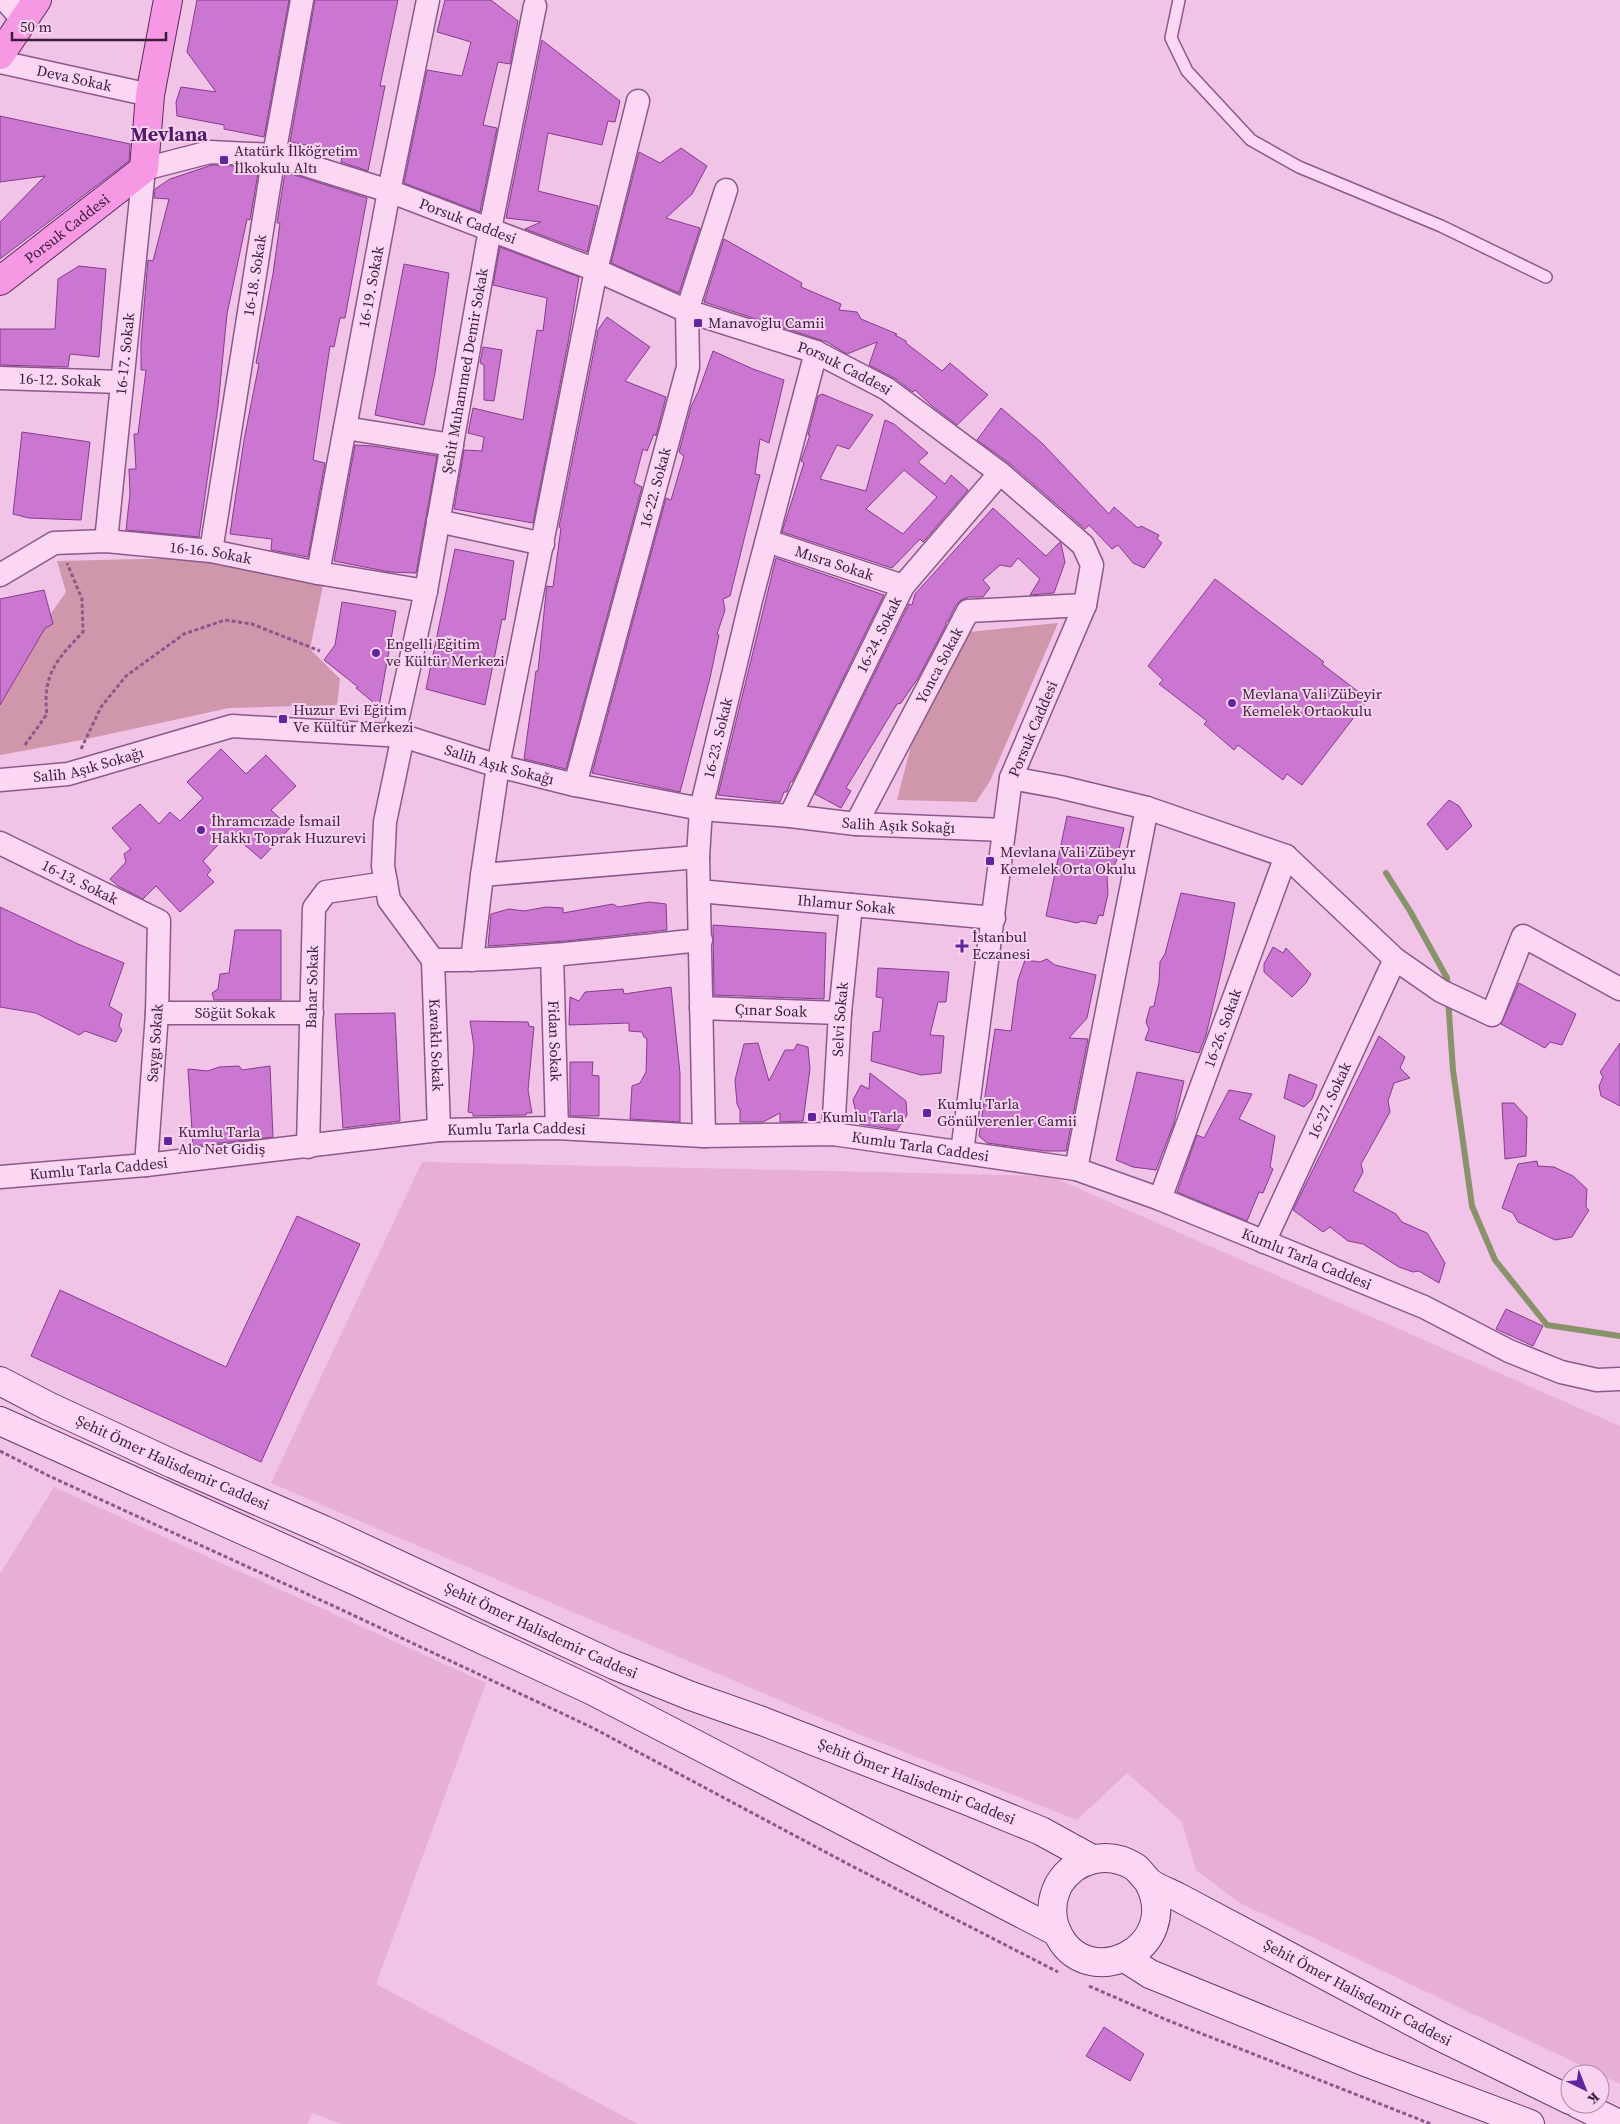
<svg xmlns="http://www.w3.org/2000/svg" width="1620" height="2124" font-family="'Source Serif 4',serif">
	<rect width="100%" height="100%" fill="#f1c3e7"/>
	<path fill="#e7afd4" d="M422 1162 1050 1176 1620 1426V2084L1238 1902 1196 1870 1182 1822 1127 1773 1077 1820 861 1735 271 1483Z
		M54 1487 486 1683 376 1984 638 2124H342L312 2113 307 2124H0V1574Z"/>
	<path fill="#d096ab" d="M188 558 324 580 310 649 340 679 337 705 229 708 82 740 0 755V686L66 592 57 561Z
		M1058 623 990 781 976 802 897 800 912 742 969 632Z"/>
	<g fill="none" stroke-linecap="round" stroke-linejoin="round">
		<path stroke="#88926b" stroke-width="6" d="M1386 873 1410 911 1447 978 1448 989
			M1448 999 1453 1070 1472 1206 1495 1260 1547 1325 1620 1336"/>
	</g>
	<path fill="#cb76d1" stroke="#863c8d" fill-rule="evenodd" d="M197 0H289L264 137 224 129V125L177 116 176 102 181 87 216 92 187 52Z
		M315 0H398L380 86H385L368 171 341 162 343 152 290 142Z
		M445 0H491L518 21 510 64 498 62 483 125 497 128 480 212 404 183 427 70 462 76 471 42 437 32Z
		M542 40 620 101 615 122 608 121 602 145 548 133 538 191 598 206 587 252 525 229 541 222 506 218Z
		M0 116 130 144 129 161 0 259V222L45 176 0 182Z
		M681 148 707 166 692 194 666 218 700 228 679 293 611 263 639 152 660 163Z
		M212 165 259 167 250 220 247 219 227 314 218 406 199 537 126 530 130 494 129 469H136L134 434H138L146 370H141V342L148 260 153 261 169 199 154 198 155 189 170 179Z
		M285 172 367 198 345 318H340L334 347 330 346 313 460 325 463 308 557 271 550 272 539 230 534 244 440 259 364 256 363 273 274 280 223H277Z
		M724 239 802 283 801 287 841 304 839 310 857 312 861 319 897 334 895 335 906 341V343L942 371 950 363 988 395 957 425 931 405 915 390 913 392 896 379 869 365 877 342 847 354 827 342 704 302Z
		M500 247 579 277 568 343 533 523 454 509 464 450 482 451 484 437 468 433 473 408 523 420 537 330 543 331 547 298 493 285Z
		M404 264 449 273 435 373 424 425 375 415Z
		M79 266 106 269 99 357 70 354 68 367 0 365V329H55L58 279Z
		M607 317 650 347 625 381 666 397 656 436 654 434 647 451 643 449 634 483 642 487 566 769 524 759 536 671H538L546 593 547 586 553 587 561 528 559 527 598 330Z
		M483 347 502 350 494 401 484 400V365L480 363Z
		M713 351 753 369 784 380 769 443 760 439 755 474 760 475 730 596 723 599 725 610 717 634 719 635 710 678 680 792 592 773 666 498 671 500 684 456 679 452 691 407 699 390Z
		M822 394 873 415 849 449 837 445 820 479 866 491 885 420 894 424 928 453 918 462 945 484 951 475 968 490 925 540 923 542 920 539 892 568 782 532 804 463 801 461 810 435H808L818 396ZM904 470 937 497 903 534 866 509Z
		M1001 408 1042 443 1109 514 1114 507 1138 528 1141 526 1159 535 1157 539 1162 543 1144 568 1133 563 1118 545 1112 549 1089 525 1085 529 1009 463 977 440Z
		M22 432 90 442 81 520 29 518 13 514Z
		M355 445 373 446 437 456 416 573 390 572 334 561Z
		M993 508 1046 556 1060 542 1061 544 1065 562 1054 593 1030 595 1040 579 1018 558 1011 567 1000 565 983 580 990 588 983 597H969L961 600 956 605 948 621 946 622V625L918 678 901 703 897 704 846 788 851 791 841 808 815 794 909 604 912 605 915 594Z
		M455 549 514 561 505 620 502 619 485 705 426 689Z
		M776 558 884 595 792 782 791 781 787 792H784L780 802 718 795Z
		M1215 579 1324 662 1322 664 1368 699 1302 785 1287 774 1283 780 1238 745 1234 750 1204 724 1207 721 1159 684 1163 680 1148 666Z
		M44 590 53 624 45 628 0 705V599Z
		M342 602 396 611 379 707 356 688 358 687 324 660 335 645Z
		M221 749 246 774 266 755 296 786 271 810 290 828 261 859 230 832 203 861 211 870 207 875 214 882 180 912 156 886 143 899 118 886 110 879 126 862 124 854 131 849 112 828 140 804 159 824 170 812 180 821 203 798 187 782Z
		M1449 800 1459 806 1472 826 1447 850 1427 824Z
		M1067 816 1124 828 1116 862 1107 876 1108 894 1103 916 1099 915 1096 924 1082 921 1077 923 1046 916Z
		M1181 893 1235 903 1224 960 1206 1035 1199 1053 1145 1040 1149 1029 1146 1022 1150 1007 1154 1006 1159 982 1160 962 1165 954Z
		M649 902 666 904 667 930 566 941 488 946 491 914 509 909 524 911 546 907 563 908V913L613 904 618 907Z
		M0 907 78 944 124 963 109 1006 122 1014 119 1026 122 1030 116 1042 85 1031 79 1035 36 1013 0 1007Z
		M713 925 826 933 824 999 714 995Z
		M235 930H281V1000H214L212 993 218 989 220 974 229 973Z
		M1273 947 1283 953 1286 948 1311 974 1306 983 1292 997 1264 972V964Z
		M1047 959 1055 965 1096 975 1087 1018 1069 1038 1088 1039 1066 1151H1045L987 1143 979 1136 995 1029 1011 1031 1018 980 1025 960 1040 962Z
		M878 968 949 972 946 1002H938L930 1035 944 1036 941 1073 921 1075 871 1061 873 1032 880 1031 883 998 876 997Z
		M1519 983 1576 1014 1562 1045 1550 1042 1545 1048 1501 1024Z
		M671 987 680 1073V1122L630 1119 632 1086 640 1083 646 1072 647 1039 644 1037 642 1032 629 1031V1023L569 1025 570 997 579 1001 585 992 623 989 624 994Z
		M395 1013 400 1121 343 1128 335 1014Z
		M470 1021 528 1022 529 1026 534 1027 528 1090 532 1113H526V1115L473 1116V1113L468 1112 474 1047Z
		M1379 1036 1405 1057 1400 1068 1410 1078 1394 1083 1388 1101 1390 1112 1361 1164 1363 1172 1353 1191 1396 1214 1402 1222 1427 1233 1445 1263 1439 1283 1419 1271 1413 1272 1399 1267 1363 1244 1348 1241 1330 1227 1323 1232 1293 1210Z
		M758 1043 769 1081 785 1050H794L797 1044 808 1047 810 1069 803 1121 780 1122V1113L763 1122H740V1110L737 1104 735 1080 744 1044Z
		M1620 1043V1106L1601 1096 1599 1086 1603 1077 1600 1072Z
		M570 1062H593L592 1075 599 1076V1116H570Z
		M239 1066 242 1070 270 1066 273 1137 193 1146 188 1069 208 1071 219 1067Z
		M1137 1072 1184 1081 1174 1123 1156 1170 1133 1167 1116 1160Z
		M870 1073 906 1101 907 1115 897 1130 859 1124 853 1100 861 1085 869 1089Z
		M1289 1074 1317 1085 1312 1099 1304 1107 1284 1098Z
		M1229 1090 1252 1094 1239 1119 1275 1136 1270 1167 1273 1169 1263 1193 1259 1192 1247 1221 1177 1192 1197 1135 1204 1138Z
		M1502 1103H1514L1527 1117 1526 1156 1505 1159Z
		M1537 1161 1538 1166 1554 1167 1573 1176 1587 1189 1586 1207 1589 1210 1572 1237 1555 1240 1518 1222 1513 1213 1502 1208 1518 1164Z
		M297 1216 360 1244 261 1462 31 1356 60 1290 226 1367Z
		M1506 1309 1543 1326 1533 1346 1496 1329Z
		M1104 2027 1144 2054 1130 2081 1086 2056Z"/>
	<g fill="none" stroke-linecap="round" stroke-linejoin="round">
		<defs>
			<path id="lane" d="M1179 0 1171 38 1187 71 1251 140 1299 167 1441 226 1546 277"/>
			<g id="street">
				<path d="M5 0 24 21"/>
				<path id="s1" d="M0 62 150 95"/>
				<path id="s2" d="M0 378 121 382"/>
				<path d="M345 428 452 445"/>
				<path d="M438 521 543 544"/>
				<path id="s3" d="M106 541 144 169 210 152 274 155 389 191 596 270 687 311 816 352 887 389 1000 473 1083 545 1092 565 1085 605 1011 778 962 1152"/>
				<path id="s4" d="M767 541 903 586"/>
				<path id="s5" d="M211 551 274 155 302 0"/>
				<path id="s6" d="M318 573 389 191 428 0"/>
				<path id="s7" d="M0 575 54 543 106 541 211 551 318 573 426 591"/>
				<path id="s8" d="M394 735 426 591 490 229 535 6"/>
				<path d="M403 736 385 822 383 866 389 900 433 960C522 961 612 949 701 940"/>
				<path d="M1011 778 1060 787 1147 808 1286 856 1395 959 1441 991 1492 1015 1523 936 1620 989"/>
				<path id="s9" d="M0 780 68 774 232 726 403 736 498 766 575 785 701 809 790 816 856 824 1004 830"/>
				<path id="s10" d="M575 785 688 367 687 311 726 190"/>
				<path id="s11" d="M790 816 903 586 1000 473"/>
				<path id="s12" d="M856 824 968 611 1085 605"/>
				<path id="s13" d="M0 843 159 921 157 1013 146 1165"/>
				<path d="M482 875 698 857"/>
				<path id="s14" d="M699 891 994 918"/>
				<path id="s15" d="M552 955 557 1128"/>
				<path id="s16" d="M433 960 439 1130"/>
				<path d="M472 960 482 875 498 766 596 270 638 101"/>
				<path id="s17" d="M701 1008 840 1013"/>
				<path id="s18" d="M157 1013H312"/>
				<path id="s19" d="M833 1134 840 1013 851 905"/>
				<path id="s20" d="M704 1136 698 857 701 809 751 600 816 352"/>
				<path id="s21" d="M308 1147 314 908 326 892 386 883"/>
				<path d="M1076 1169 1147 808"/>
				<path id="s22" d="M0 1177 146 1165 439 1130 557 1128 704 1136 833 1134 1076 1169 1160 1199 1424 1307 1509 1351 1561 1372 1597 1380 1620 1379"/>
				<path id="s23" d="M1160 1199 1286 856"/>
				<path id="s24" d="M1264 1242 1395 959"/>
			</g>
			<g id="secondary">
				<path id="s25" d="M0 1381 48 1406 173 1464 324 1530 614 1665 691 1696 762 1721 968 1801 1041 1831 1092 1859"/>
				<path d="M0 1421 356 1581 593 1691 1057 1932"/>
				<path id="s26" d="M1148 1881C1185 1948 1086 1996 1057 1932 1050 1917 1051 1899 1059 1884 1075 1858 1109 1850 1135 1867 1140 1871 1143 1876 1148 1881 1155 1888 1169 1892 1178 1897L1439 2036 1570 2100"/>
				<path d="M1125 1958 1150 1974 1368 2063 1530 2124"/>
				<path d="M1578 2104 1619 2124"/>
			</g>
			<g id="primary">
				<path d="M0 55 37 0"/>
				<path id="s27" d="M0 281 144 169 150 95 168 0"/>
			</g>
		</defs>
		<use href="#lane" stroke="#8c588a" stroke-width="14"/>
		<use href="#street" stroke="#8c588a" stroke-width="25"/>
		<use href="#secondary" stroke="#6e3b6d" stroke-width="30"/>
		<use href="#primary" stroke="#592d5a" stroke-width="30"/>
		<path stroke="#8c588a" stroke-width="3" stroke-dasharray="4 2.5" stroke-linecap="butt" d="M25 745 47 714C42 675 57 659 83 632L82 599 67 563
			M81 749 101 707 126 676 184 634 225 620 252 624 320 651
			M0 1451 49 1476 340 1609 593 1728 848 1864 1058 1972
			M1089 1986 1167 2020 1431 2124"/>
		<use href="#lane" stroke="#fbd7f3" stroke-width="11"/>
		<use href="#street" stroke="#fbd7f3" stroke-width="22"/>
		<use href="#secondary" stroke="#fbd7f3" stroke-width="28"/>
		<use href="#primary" stroke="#f698e3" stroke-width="28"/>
	</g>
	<g fill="#62249f" stroke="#f8d3ef" stroke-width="2">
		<rect x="219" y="155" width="10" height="10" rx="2.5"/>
		<rect x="693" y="318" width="10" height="10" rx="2.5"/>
		<circle cx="376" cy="653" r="5"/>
		<circle cx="1232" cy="703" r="5"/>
		<rect x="278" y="714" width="10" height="10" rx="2.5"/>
		<circle cx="201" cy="830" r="5"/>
		<rect x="985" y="856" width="10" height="10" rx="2.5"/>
		<path d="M959.5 938.5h5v5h5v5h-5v5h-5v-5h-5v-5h5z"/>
		<rect x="922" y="1108" width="10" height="10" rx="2.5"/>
		<rect x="807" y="1112" width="10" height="10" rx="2.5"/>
		<rect x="163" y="1136" width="10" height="10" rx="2.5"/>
	</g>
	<g text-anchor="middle" stroke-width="4" stroke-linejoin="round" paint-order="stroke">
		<g font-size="15" fill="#3b1d3b" stroke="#f8d3ef">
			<text dy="5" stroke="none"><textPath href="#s1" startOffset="76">Deva Sokak</textPath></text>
			<text dy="5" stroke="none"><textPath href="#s3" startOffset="711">Porsuk Caddesi</textPath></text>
			<text dy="5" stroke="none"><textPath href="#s27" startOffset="85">Porsuk Caddesi</textPath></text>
			<text dy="5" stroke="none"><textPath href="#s5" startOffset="279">16-18. Sokak</textPath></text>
			<text dy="5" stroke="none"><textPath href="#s6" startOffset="291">16-19. Sokak</textPath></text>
			<text dy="5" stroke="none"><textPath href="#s3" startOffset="188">16-17. Sokak</textPath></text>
			<text dy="5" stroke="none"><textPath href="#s3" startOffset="1116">Porsuk Caddesi</textPath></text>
			<text dy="5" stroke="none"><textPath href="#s8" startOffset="371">Şehit Muhammed Demir Sokak</textPath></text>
			<text dy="5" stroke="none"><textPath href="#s2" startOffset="60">16-12. Sokak</textPath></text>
			<text dy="5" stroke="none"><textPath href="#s10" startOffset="308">16-22. Sokak</textPath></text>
			<text dy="5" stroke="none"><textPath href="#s7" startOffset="220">16-16. Sokak</textPath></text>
			<text dy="5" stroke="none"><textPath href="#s4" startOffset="71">Mısra Sokak</textPath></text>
			<text dy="5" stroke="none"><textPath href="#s11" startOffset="202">16-24. Sokak</textPath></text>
			<text dy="5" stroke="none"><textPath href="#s12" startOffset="179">Yonca Sokak</textPath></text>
			<text transform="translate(1033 729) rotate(-67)" y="5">Porsuk Caddesi</text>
			<text dy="5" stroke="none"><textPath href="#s20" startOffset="400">16-23. Sokak</textPath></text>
			<text dy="5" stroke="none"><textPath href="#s9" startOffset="90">Salih Aşık Sokağı</textPath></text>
			<text dy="5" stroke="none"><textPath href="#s9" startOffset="511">Salih Aşık Sokağı</textPath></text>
			<text dy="5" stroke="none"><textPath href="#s9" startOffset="916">Salih Aşık Sokağı</textPath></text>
			<text dy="5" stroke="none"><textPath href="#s13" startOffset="89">16-13. Sokak</textPath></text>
			<text dy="5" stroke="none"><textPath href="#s14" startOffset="148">Ihlamur Sokak</textPath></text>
			<text dy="5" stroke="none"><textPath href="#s21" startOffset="160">Bahar Sokak</textPath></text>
			<text dy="5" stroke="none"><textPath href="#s17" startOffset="70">Çınar Soak</textPath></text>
			<text dy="5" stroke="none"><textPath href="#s18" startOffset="78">Söğüt Sokak</textPath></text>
			<text dy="5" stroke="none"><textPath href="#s19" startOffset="115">Selvi Sokak</textPath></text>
			<text dy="5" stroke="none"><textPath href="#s23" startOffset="182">16-26. Sokak</textPath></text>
			<text dy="5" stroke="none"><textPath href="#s15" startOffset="86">Fidan Sokak</textPath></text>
			<text transform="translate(155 1043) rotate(-86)" y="5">Saygı Sokak</text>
			<text dy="5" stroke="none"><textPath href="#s16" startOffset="85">Kavaklı Sokak</textPath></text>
			<text dy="5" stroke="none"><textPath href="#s24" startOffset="156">16-27. Sokak</textPath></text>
			<text dy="5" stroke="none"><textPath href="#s22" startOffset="519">Kumlu Tarla Caddesi</textPath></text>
			<text dy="5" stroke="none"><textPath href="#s22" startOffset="924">Kumlu Tarla Caddesi</textPath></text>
			<text dy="5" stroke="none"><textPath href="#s22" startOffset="99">Kumlu Tarla Caddesi</textPath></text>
			<text dy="5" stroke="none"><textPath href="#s22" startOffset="1329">Kumlu Tarla Caddesi</textPath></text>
			<text dy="5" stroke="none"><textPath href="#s25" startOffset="191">Şehit Ömer Halisdemir Caddesi</textPath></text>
			<text dy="5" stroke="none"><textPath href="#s25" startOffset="596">Şehit Ömer Halisdemir Caddesi</textPath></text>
			<text dy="5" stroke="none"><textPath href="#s25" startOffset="1001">Şehit Ömer Halisdemir Caddesi</textPath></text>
			<text dy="5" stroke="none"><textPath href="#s26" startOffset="564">Şehit Ömer Halisdemir Caddesi</textPath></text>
		</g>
		<g font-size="15" fill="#3b1d3b" stroke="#f8d3ef" text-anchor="start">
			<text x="234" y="156">Atatürk İlköğretim<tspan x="234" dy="17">İlkokulu Altı</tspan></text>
			<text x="708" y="328">Manavoğlu Camii</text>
			<text x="386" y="649">Engelli Eğitim<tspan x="386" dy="17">ve Kültür Merkezi</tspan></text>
			<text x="1242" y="699">Mevlana Vali Zübeyir<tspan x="1242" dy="17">Kemelek Ortaokulu</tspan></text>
			<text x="293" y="715">Huzur Evi Eğitim<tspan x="293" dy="17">Ve Kültür Merkezi</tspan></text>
			<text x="211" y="826">İhramcızade İsmail<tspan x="211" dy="17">Hakkı Toprak Huzurevi</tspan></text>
			<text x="1000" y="857">Mevlana Vali Zübeyr<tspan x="1000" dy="17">Kemelek Orta Okulu</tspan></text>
			<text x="972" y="942">İstanbul<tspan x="972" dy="17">Eczanesi</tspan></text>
			<text x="937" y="1109">Kumlu Tarla<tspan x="937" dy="17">Gönülverenler Camii</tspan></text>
			<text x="822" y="1122">Kumlu Tarla</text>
			<text x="178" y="1137">Kumlu Tarla<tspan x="178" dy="17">Alo Net Gidiş</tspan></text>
		</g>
		<g font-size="20" font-weight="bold" fill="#541a6b" stroke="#f8d3ef">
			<text x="169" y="141">Mevlana</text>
		</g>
	</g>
	<g transform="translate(1585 2089) rotate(137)"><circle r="24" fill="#f8d3ef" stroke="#ac8aa7"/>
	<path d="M0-4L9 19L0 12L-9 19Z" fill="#62249f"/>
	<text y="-8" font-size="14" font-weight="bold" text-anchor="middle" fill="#3b1d3b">K</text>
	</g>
	<path d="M12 32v8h154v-8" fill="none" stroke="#3b1d3b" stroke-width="2.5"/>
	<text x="20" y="32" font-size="15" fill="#3b1d3b" stroke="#f8d3ef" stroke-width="4" paint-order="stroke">50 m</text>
</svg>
